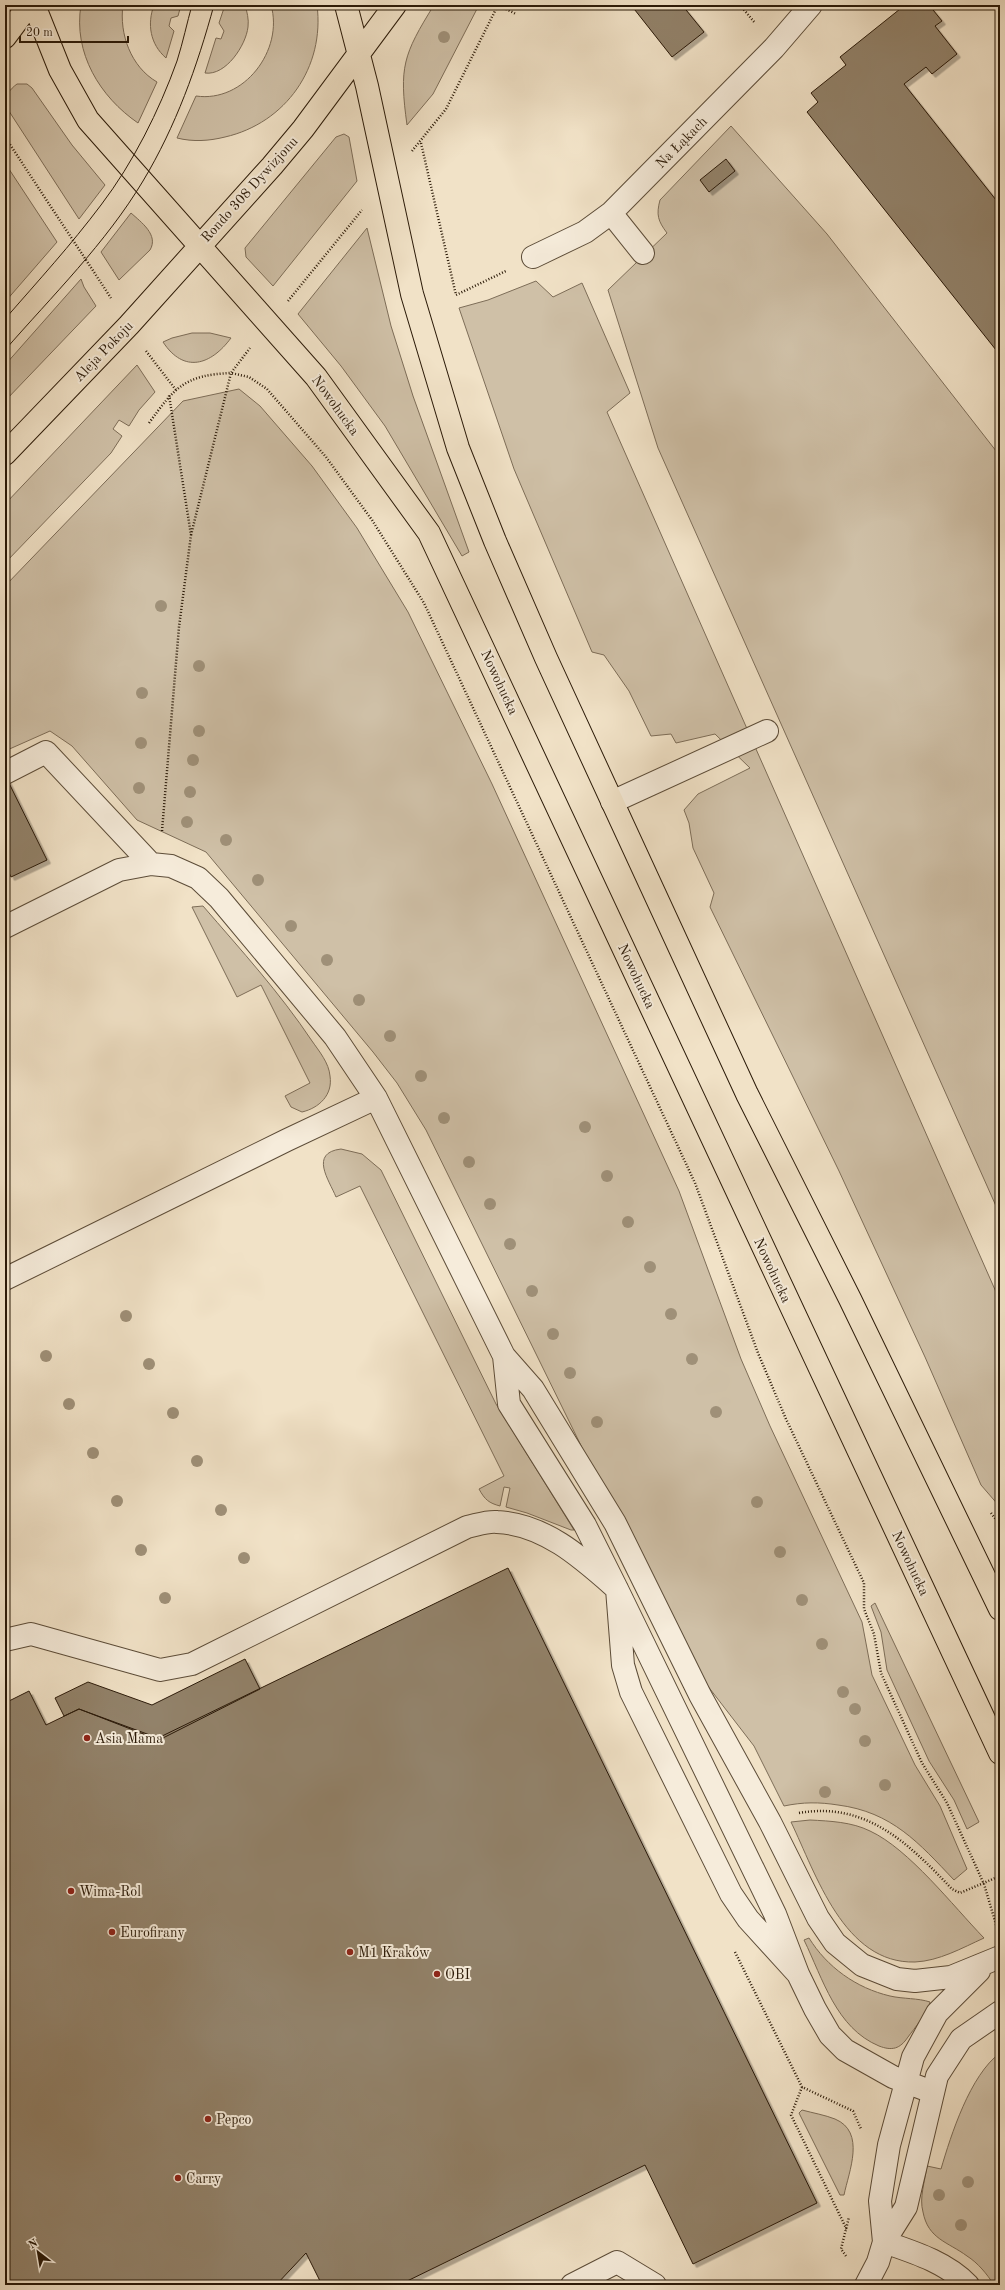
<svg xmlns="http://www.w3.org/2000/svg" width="1005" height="2290" font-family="'Old Standard TT',serif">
	<defs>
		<filter id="shadow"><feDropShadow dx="3.5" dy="3.5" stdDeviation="0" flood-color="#0004"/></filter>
	</defs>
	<rect width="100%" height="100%" fill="#f1e2c7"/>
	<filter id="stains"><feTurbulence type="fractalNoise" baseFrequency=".005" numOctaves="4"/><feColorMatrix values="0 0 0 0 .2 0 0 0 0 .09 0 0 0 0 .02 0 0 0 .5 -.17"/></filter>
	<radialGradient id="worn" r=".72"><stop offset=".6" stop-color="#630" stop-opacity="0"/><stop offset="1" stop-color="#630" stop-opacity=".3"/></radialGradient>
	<path fill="#cfc0a7" stroke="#7d6d58" d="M81 5H123C119 34 131 67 157 82L138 123C100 97 73 53 81 5Z
		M154 5H181L178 16 171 18 169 26 174 31 166 58C150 44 147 24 154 5Z
		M225 5H245C247 12 249 19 248 27 246 45 226 76 205 73L216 38 221 39 224 31 219 23Z
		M271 5H317C325 67 286 123 225 137 209 141 193 142 177 138L196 96C244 103 284 50 271 5Z
		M434 5H479L433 94 407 125C399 67 403 55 434 5Z
		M17 84H27L32 88 72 145 105 185 79 219 5 105C5 96 10 89 17 84Z
		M731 126 827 234 1000 456V1215L658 448 608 290 667 233C658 221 656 215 660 200Z
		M344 134 349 137 357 181 273 286 246 257 245 248 336 137Z
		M5 163 57 242 5 302Z
		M131 213C141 222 159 235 150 250L119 280 101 252Z
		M367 228 391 326 413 396 469 552 462 556 385 426 341 366 298 314Z
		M81 279 84 287 96 306 5 401V365Z
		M536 281 553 297 582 283 630 393 607 412 1000 1301V1507L981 1485 925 1357 839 1171 710 907 714 893 693 848 689 823 684 810 698 794 750 768 715 734 676 743 671 734 651 736 629 691 604 655 592 652 514 469 459 308 488 300Z
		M192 333H210L231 338C211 365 184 374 163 342L172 338Z
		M137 365 155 392 139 410 129 426 119 420 113 429 122 436 111 453 5 563V504Z
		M239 389 260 406 312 466 357 528 408 612 492 784 679 1191 741 1359 770 1426 862 1622 872 1675 915 1765 940 1806 967 1869 954 1880C919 1843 892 1812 838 1805 819 1802 803 1802 784 1806L754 1746 707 1685 595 1474 426 1130 397 1083 373 1052 206 852 137 820 72 746 50 731 5 751V586L183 401Z
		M203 906C241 950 280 993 312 1041 319 1051 329 1063 330 1076 333 1095 319 1108 302 1112L291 1107 285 1096 310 1083 261 985 237 997 192 907Z
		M341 1149 362 1154 381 1170 496 1404 574 1530H571L527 1513 506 1507 510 1488 504 1487 500 1506C489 1503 485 1500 479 1489L504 1476 360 1186 336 1197C329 1180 309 1153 341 1149Z
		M875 1603 979 1822 967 1829 954 1800 929 1761 887 1670 881 1632 871 1606Z
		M810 1820C830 1821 852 1822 870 1831 909 1849 953 1906 984 1938 962 1948 939 1961 915 1962 844 1964 816 1874 791 1822Z
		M809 1938C827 1967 856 1988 890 1996 903 1999 918 1998 930 2002 930 2010 913 2030 908 2037 900 2049 892 2051 879 2046 836 2028 823 1979 804 1940Z
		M1000 2053V2285H994C987 2274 978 2263 967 2256 948 2242 928 2239 923 2212 919 2198 925 2181 927 2166L941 2169C951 2135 970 2075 1000 2053Z
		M802 2110C813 2113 825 2115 835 2119 866 2132 849 2171 844 2195H840L799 2113Z"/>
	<path fill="#92826b" stroke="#2b1a08" filter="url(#shadow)" d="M631 5H682L704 32 672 57Z
		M905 5H929L942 21 935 26 957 54 932 74 926 67 904 84 1000 205V355L807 112 818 102 811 93 846 65 840 57Z
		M726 159 735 171 709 192 700 180Z
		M5 775 47 860 11 877 5 864Z
		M508 1568 817 2203 693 2264 645 2165 399 2285H322L306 2253 276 2285H5V1703L29 1691 46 1725 79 1709 158 1738Z
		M245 1659 260 1689 159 1740 79 1709 64 1716 55 1698 88 1682 152 1705Z"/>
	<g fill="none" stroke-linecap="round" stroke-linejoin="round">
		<defs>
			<path id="minor" d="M611 213 643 253
				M533 257 585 232 611 213 774 48 811 5
				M5 773 46 752 151 864
				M612 802 767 731
				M5 927 119 870 151 864 171 866 198 878 219 898 335 1037 376 1098 504 1356 533 1389 615 1523 700 1695 770 1822 818 1918 835 1943 862 1965 897 1979 915 1981 951 1977 1000 1957
				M5 1279 287 1140 376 1098
				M504 1356 509 1404 585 1525 617 1589 775 1914 798 1974 815 2009 830 2035 845 2050 893 2077 932 2092
				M5 1640 31 1634 160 1670 192 1664 467 1527C477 1525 487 1521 497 1522 545 1524 583 1559 617 1589L623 1665 631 1692 731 1894 748 1919 798 1974
				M884 2242 880 2201 889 2145 913 2057 937 2013 979 1971
				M884 2242C913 2252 946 2262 968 2285
				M572 2285 617 2262 655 2285
				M866 2285 878 2262 884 2242 906 2207 937 2076 961 2039 1000 2012"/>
			<path id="major" d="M34 5 60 70 88 120 316 377 429 533 1000 1753
				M346 5 367 86 412 294 458 448 495 541 546 658 747 1094 850 1299 1000 1609
				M5 37 29 5
				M5 454 129 325 272 166 303 129 395 5"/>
		</defs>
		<use href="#minor" stroke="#5c4c38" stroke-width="24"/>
		<use href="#major" stroke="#2b1a08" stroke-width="24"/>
		<path stroke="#2b1a08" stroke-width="2.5" stroke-dasharray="1 2" stroke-linecap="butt" d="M498 5 516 14
			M740 5 755 23
			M5 137 111 298
			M421 143 456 295 506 271
			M412 151 446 109 498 5
			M288 301 362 210
			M146 351 176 390
			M149 423C175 387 185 375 231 373L250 348
			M191 535 231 373 249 377 267 389 326 457 372 520 424 603 695 1183 758 1353 786 1419 864 1583V1609L874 1634 881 1673 922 1763 947 1803 984 1884 997 1928
			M162 831 179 627 191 535 169 395
			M991 1513 1000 1525
			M799 1813C867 1801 910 1845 952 1889L960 1893 1000 1876
			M735 1952 802 2087 853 2111 861 2129
			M802 2087 791 2115 847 2230
			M846 2256 841 2249 849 2217"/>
		<use href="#minor" stroke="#f6ecdb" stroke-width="22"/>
		<use href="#major" stroke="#f1e2c7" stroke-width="22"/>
		<path stroke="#2b1a08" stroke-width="1" d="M5 319C38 281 71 245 101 205 133 163 159 111 177 61 183 42 187 23 192 5
			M5 350C52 296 106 243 143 181 176 126 197 67 214 5"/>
	</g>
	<g fill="#9f9078">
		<circle cx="444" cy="37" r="6"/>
		<circle cx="161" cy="606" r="6"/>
		<circle cx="199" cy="666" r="6"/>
		<circle cx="142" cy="693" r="6"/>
		<circle cx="199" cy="731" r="6"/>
		<circle cx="141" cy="743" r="6"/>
		<circle cx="193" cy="760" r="6"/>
		<circle cx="139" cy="788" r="6"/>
		<circle cx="190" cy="792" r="6"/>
		<circle cx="187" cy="822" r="6"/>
		<circle cx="226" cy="840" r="6"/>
		<circle cx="258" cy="880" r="6"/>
		<circle cx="291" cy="926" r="6"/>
		<circle cx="327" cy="960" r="6"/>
		<circle cx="359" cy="1000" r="6"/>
		<circle cx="390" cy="1036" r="6"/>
		<circle cx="421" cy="1076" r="6"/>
		<circle cx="444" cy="1118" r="6"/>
		<circle cx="585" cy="1127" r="6"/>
		<circle cx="469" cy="1162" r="6"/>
		<circle cx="607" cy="1176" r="6"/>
		<circle cx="490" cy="1204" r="6"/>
		<circle cx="628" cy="1222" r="6"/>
		<circle cx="510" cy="1244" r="6"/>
		<circle cx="650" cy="1267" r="6"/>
		<circle cx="532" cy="1291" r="6"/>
		<circle cx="671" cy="1314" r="6"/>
		<circle cx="126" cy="1316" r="6"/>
		<circle cx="553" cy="1334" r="6"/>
		<circle cx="46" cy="1356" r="6"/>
		<circle cx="692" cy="1359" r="6"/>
		<circle cx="149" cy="1364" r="6"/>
		<circle cx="570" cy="1373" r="6"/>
		<circle cx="69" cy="1404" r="6"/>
		<circle cx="716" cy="1412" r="6"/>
		<circle cx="173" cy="1413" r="6"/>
		<circle cx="597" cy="1422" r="6"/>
		<circle cx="93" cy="1453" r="6"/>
		<circle cx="197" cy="1461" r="6"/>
		<circle cx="117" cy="1501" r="6"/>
		<circle cx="757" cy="1502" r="6"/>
		<circle cx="221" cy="1510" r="6"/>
		<circle cx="141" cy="1550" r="6"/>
		<circle cx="780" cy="1552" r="6"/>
		<circle cx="244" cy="1558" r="6"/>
		<circle cx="165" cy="1598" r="6"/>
		<circle cx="802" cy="1600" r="6"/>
		<circle cx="822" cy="1644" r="6"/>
		<circle cx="843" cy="1692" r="6"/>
		<circle cx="855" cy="1709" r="6"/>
		<circle cx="865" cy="1741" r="6"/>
		<circle cx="885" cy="1785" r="6"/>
		<circle cx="825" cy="1792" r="6"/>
		<circle cx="968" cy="2182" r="6"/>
		<circle cx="939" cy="2195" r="6"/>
		<circle cx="961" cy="2225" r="6"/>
	</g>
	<g fill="#8f2418" stroke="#f6ecdb" stroke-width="1.5">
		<circle cx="87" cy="1738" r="4"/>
		<circle cx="71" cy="1891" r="4"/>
		<circle cx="112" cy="1932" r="4"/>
		<circle cx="350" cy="1952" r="4"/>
		<circle cx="437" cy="1974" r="4"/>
		<circle cx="208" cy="2119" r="4"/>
		<circle cx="178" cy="2178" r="4"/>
	</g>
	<g text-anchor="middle" stroke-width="4" stroke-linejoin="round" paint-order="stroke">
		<g font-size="14" fill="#2b1a08" stroke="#f6ecdb">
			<text transform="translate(681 142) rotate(-45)" y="5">Na Łąkach</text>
			<text transform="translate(249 189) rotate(-48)" y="5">Rondo 308 Dywizjonu</text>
			<text transform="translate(103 351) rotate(-46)" y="5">Aleja Pokoju</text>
			<text transform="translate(336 405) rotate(54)" y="5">Nowohucka</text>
			<text transform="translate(500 682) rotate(65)" y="5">Nowohucka</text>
			<text transform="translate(637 976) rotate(65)" y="5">Nowohucka</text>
			<text transform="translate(773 1270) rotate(65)" y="5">Nowohucka</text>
			<text transform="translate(911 1563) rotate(65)" y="5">Nowohucka</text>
		</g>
		<g font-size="14" fill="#2b1a08" stroke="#f6ecdb" text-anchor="start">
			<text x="95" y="1743">Asia Mama</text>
			<text x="79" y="1896">Wima-Rol</text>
			<text x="120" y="1937">Eurofirany</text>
			<text x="358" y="1957">M1 Kraków</text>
			<text x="445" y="1979">OBI</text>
			<text x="216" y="2124">Pepco</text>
			<text x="186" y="2183">Carry</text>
		</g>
	</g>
	<rect width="1005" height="2290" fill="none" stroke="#f1e2c7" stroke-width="20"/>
	<rect x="6" y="6" width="993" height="2278" fill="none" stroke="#2b1a08" stroke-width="2"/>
	<rect x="10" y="10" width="985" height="2270" fill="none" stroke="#2b1a08"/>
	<g transform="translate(38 2252) rotate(329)" stroke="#f6ecdb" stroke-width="3" paint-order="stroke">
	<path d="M0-3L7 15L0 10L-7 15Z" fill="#2b1a08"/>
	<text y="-6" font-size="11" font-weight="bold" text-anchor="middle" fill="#2b1a08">N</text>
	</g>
	<path d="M20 36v6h108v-6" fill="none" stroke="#2b1a08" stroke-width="2"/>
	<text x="26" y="36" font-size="12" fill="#2b1a08" stroke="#f6ecdb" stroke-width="3" paint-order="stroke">20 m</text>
	<rect width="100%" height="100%" filter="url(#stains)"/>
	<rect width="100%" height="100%" fill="url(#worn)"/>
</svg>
